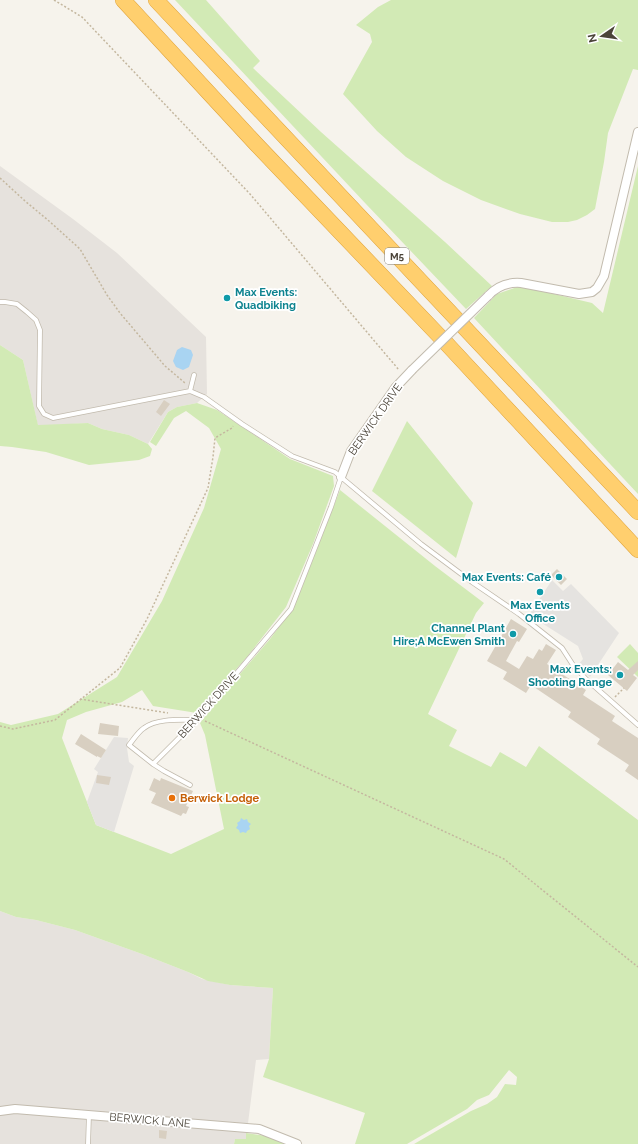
<svg xmlns="http://www.w3.org/2000/svg" width="638" height="1144" font-family="Raleway,sans-serif">
	<rect width="100%" height="100%" fill="#f6f3ec"/>
	<path fill="#e6e2dd" d="M0 166 73 219 117 253 206 337 207 394 197 403 177 407 168 412 148 444 129 435 102 429 88 423 38 426 23 360 0 345Z
		M0 911 16 917 36 920 75 930 142 954 188 972 202 979 230 985 273 988 269 1059 256 1060 246 1139H235L234 1144H0Z"/>
	<path fill="#d2eab5" d="M175 0H206L260 61 253 68 321 132 445 242 492 286 466 309 366 204Z
		M391 0H638V70L633 69 608 133 604 162 595 209 587 215 577 220 568 222H552L520 214 481 200 443 181 406 157 377 131 343 94 372 42 370 34 356 25 378 7Z
		M638 166V494L474 318 497 294 520 286 592 303 603 313Z
		M0 345 23 360 38 425 88 423 102 429 129 435 148 444 152 449 150 456 139 460 89 465 46 452 12 447 0 446Z
		M197 403 217 410 290 459 333 476 334 486 313 544 286 607 247 657 197 713 153 706 142 690 122 702 86 712 67 720 62 738 96 825 171 854 224 829 205 735 200 723 228 688 270 639 291 611 299 595 340 490 435 566 484 603 476 613 428 714 457 730 449 746 491 767 500 752 526 767 539 746 638 820V1144H414L471 1111 487 1104 497 1097 505 1084 516 1085 517 1077 509 1070 489 1095 477 1100 467 1109 407 1144H355L365 1113 263 1077 269 1059 273 988 230 985 208 981 188 972 142 954 75 930 36 920 16 917 0 911V722L11 725 58 714 117 677 162 601 204 508 221 449 209 428 186 411 174 418 156 446 150 442 168 412 177 407Z
		M407 421 473 503 456 558 372 491Z
		M630 644 638 653V677L617 657Z
		M246 1133 267 1136 289 1144H234L235 1139H246Z"/>
	<path fill="#e5e3e0" d="M552 580 563 591 571 584 619 633 590 677 577 666 583 659 578 646 529 615Z
		M114 737 128 738 127 748 129 762 134 766 114 832 96 825 87 802 98 772 94 769Z"/>
	<path fill="#a9d4f2" d="M182 347 191 350 193 355 189 367 183 370 176 367 173 361 177 350Z
		M241 818 244 820 247 819 248 822 251 824 249 826 250 829 247 831 246 833 243 832 240 833 239 830 236 828 238 825 237 823 240 821Z"/>
	<path fill="#d8cfc1" d="M164 400 170 404 161 416 156 412Z
		M557 569 567 579 561 585 552 576V574Z
		M511 619 527 629 519 642 517 641 506 661 519 669 527 656 533 659 539 649 542 651 546 644 556 650 547 664 586 690 583 695 615 716 612 721 638 738V780L625 771 629 765 597 744 600 739 568 717 571 712 531 685 526 693 503 679 507 672 487 661Z
		M638 661V670L633 675 637 678 627 691 608 675 618 662 628 670Z
		M100 723 119 726 118 736 98 734Z
		M81 734 106 750 101 758 97 756V757L75 744Z
		M97 775 111 777 109 785 96 783Z
		M154 778 160 781 161 778 193 791 186 806 189 807 186 814 183 813 181 816 151 803 156 793 149 790Z
		M159 1130 167 1131 166 1139 159 1138Z"/>
	<g fill="none" stroke-linecap="round" stroke-linejoin="round">
		<defs>
			<path id="lane" d="M0 302H5L17 304 27 312 36 320 40 330 39 406 44 414 53 418 190 391 204 397 242 424 292 456 335 472 421 544 472 582 519 614 562 648 573 665 586 679 638 725
				M190 391 194 375
				M197 720C181 720 157 718 144 728 138 732 133 740 129 745L153 764 197 720 291 609 331 507 341 477
				M153 764 164 771 190 785
				M88 1144 89 1115"/>
			<path id="street" d="M488 296C497 286 508 282 521 283L579 294 592 292 597 288 604 276 638 132
				M341 477 351 451 395 388 412 370
				M0 1111 15 1109 259 1129 297 1144"/>
			<path id="highway" d="M123 0 256 144 446 343 638 550
				M156 0 638 512"/>
		</defs>
		<use href="#lane" stroke="#c2bbae" stroke-width="5.5"/>
		<use href="#street" stroke="#c2bbae" stroke-width="10"/>
		<use href="#highway" stroke="#e0a43c" stroke-width="16"/>
		<path stroke="#c4b79f" stroke-width="1.5" stroke-dasharray="2 2" stroke-linecap="butt" d="M54 0 82 17 250 194 399 370
			M0 178 25 201 49 221 80 249 107 295 120 313 165 366 185 383
			M615 697 624 688
			M80 699 168 713
			M205 721 504 859 638 967
			M0 726 13 729 55 720 120 668 147 619 208 488 213 457 215 438 232 428 233 426"/>
		<use href="#lane" stroke="#fff" stroke-width="4"/>
		<use href="#street" stroke="#fff" stroke-width="8"/>
		<use href="#highway" stroke="#ffcf6e" stroke-width="15"/>
		<defs>
			<path id="street-bridge" d="M412 370 488 296"/>
		</defs>
		<use href="#street-bridge" stroke="#c2bbae" stroke-width="10" stroke-linecap="butt"/>
		<use href="#street-bridge" stroke="#fff" stroke-width="8"/>
	</g>
	<g fill="#0f9aa8" stroke="#fff" stroke-width="1.5">
		<circle cx="227" cy="298" r="4"/>
		<circle cx="559" cy="577" r="4"/>
		<circle cx="540" cy="592" r="4"/>
		<circle cx="513" cy="634" r="4"/>
		<circle cx="620" cy="675" r="4"/>
	</g>
	<circle fill="#e8710a" stroke="#fff" stroke-width="1.5" cx="172" cy="798" r="4"/>
	<g text-anchor="middle" stroke-width="3.5" stroke-linejoin="round" paint-order="stroke">
		<rect fill="#fff" stroke="#817c74" stroke-width="1" x="385" y="248" width="24" height="16" rx="3"/>
		<g font-size="10" font-weight="bold" fill="#4b4439">
			<text x="397" y="260">M5</text>
		</g>
		<g font-size="11" font-weight="bold" fill="#0d838f" stroke="#fff" text-anchor="end">
			<text x="235" y="296" text-anchor="start">Max Events:<tspan x="235" dy="13">Quadbiking</tspan></text>
			<text x="551" y="581">Max Events: Café</text>
			<text x="540" y="609" text-anchor="middle">Max Events<tspan x="540" dy="13">Office</tspan></text>
			<text x="505" y="632">Channel Plant<tspan x="505" dy="13">Hire;A McEwen Smith</tspan></text>
			<text x="612" y="673">Max Events:<tspan x="612" dy="13">Shooting Range</tspan></text>
		</g>
		<g font-size="11" fill="#4b4439" stroke="#fff">
			<text transform="translate(375 419) rotate(-55)" y="4">BERWICK DRIVE</text>
			<text transform="translate(208 705) rotate(-48)" y="4">BERWICK DRIVE</text>
			<text transform="translate(150 1120) rotate(5)" y="4">BERWICK LANE</text>
		</g>
		<g font-size="11" font-weight="bold" fill="#c56008" stroke="#fff" text-anchor="start">
			<text x="180" y="802">Berwick Lodge</text>
		</g>
	</g>
	<g transform="translate(602 36) rotate(257)" stroke="#ffffff" stroke-width="3" paint-order="stroke">
	<path d="M0-3L7 15L0 10L-7 15Z" fill="#4b4439"/>
	<text y="-6" font-size="11" font-weight="bold" text-anchor="middle" fill="#4b4439">N</text>
	</g>
</svg>
